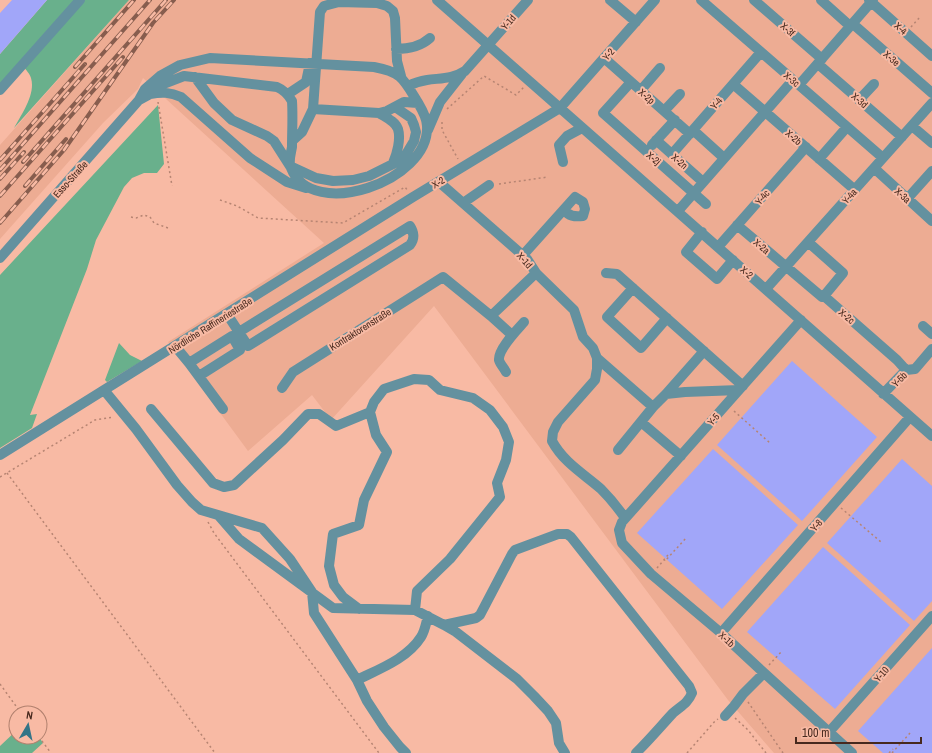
<svg xmlns="http://www.w3.org/2000/svg" width="932" height="753" font-family="'Archivo Narrow',sans-serif">
	<rect width="100%" height="100%" fill="#f8baa4"/>
	<path fill="#edac93" d="M129 0H932V753H774L728 700 434 306 331 420 312 395 248 451 168 342 324 243 143 78 138 89 103 123 0 239V145Z"/>
	<path fill="#69b08c" d="M47 0H129L14 128C21 115 36 94 31 78 30 74 26 70 24 67L0 87V54Z
		M158 105 164 164 157 173H144L132 178 124 187 96 240 87 269 30 415 37 414 32 428 0 448V275Z
		M119 343 130 355 142 361 107 382 105 380Z
		M16 731V737H39L43 743 32 753H0V746Z"/>
	<path fill="#a1a6f9" d="M12 0H47L0 54V13Z
		M792 361 877 437 802 521 717 445Z
		M713 449 798 525 722 609 637 533Z
		M902 459 932 486V601L914 621 827 543Z
		M823 547 910 625 835 709 747 632Z
		M932 648V753H883L858 731Z"/>
	<g fill="none" stroke-linecap="round" stroke-linejoin="round">
		<path stroke="#b68472" stroke-width="1.5" stroke-dasharray="2 3" stroke-linecap="butt" d="M911 27 921 16
			M158 102 172 186
			M447 109 484 76 516 95 524 87
			M442 122V130L458 159
			M499 184 548 177
			M220 200 237 206 258 218 343 223 405 187 408 191
			M131 217 136 218 144 215 150 217 154 223 168 228
			M734 411 770 443
			M7 473 215 753
			M0 477 95 420 114 417
			M841 508 881 542
			M208 522 214 533 379 753
			M664 559 665 561 687 537
			M657 568 668 555
			M769 665 782 651
			M0 684 21 713
			M748 702 783 753
			M735 718 748 730 766 753
			M39 737 51 753
			M687 753 715 721 718 719
			M889 753 893 749
			M892 753 910 733"/>
		<path stroke="#64919f" stroke-width="10" d="M610 0 636 22
			M655 0 560 108 932 436
			M701 0 883 158
			M754 0 822 59
			M821 0 850 26
			M869 0 932 56
			M853 24 932 93
			M396 49C409 49 420 47 430 38
			M604 58 690 134
			M818 64 902 137
			M195 77 214 103 232 120 267 136 274 141 290 166 316 178 333 181 353 180 369 176 401 160 405 156 414 141 416 132 414 125 411 118 395 107
			M631 82 603 113 706 204
			M733 84 855 190
			M799 85 873 0
			M408 86C414 83 420 81 427 80 440 78 453 79 465 71L528 0
			M0 90 80 0
			M641 90 660 68
			M150 94C162 92 170 92 181 97L250 158 287 182 306 188
			M288 94 306 82 310 63
			M859 100 874 84
			M313 109 379 113 387 111 404 102 418 103
			M664 111 680 94
			M379 113C385 117 395 121 398 129 401 139 397 154 393 163
			M912 126 932 143
			M428 130 440 102 462 74
			M693 130 724 158
			M656 140 703 182
			M292 141 302 132 313 109 320 12 324 6 339 2 377 3 387 6 393 11 395 18 397 61 401 76
			M652 145 675 120
			M672 154 761 52
			M819 159 847 127
			M563 162 559 145 567 136 582 128
			M874 168 932 221
			M907 199 932 171
			M463 203 489 185
			M678 211 793 80
			M737 225 822 297 824 296 897 360 906 370
			M702 232 686 252 717 279 733 260
			M808 242 843 273 824 296
			M718 247 806 147
			M523 255 575 197 583 202 585 209 583 216C574 217 569 216 564 210
			M0 258 139 100 145 89 160 76 180 65 210 58 374 67C401 72 403 78 417 101 421 108 427 117 427 126 430 181 312 222 291 168 288 162 291 153 292 147 292 132 293 116 292 101 288 94 284 90 277 87L184 76 158 86 150 94 139 100
			M536 273 574 310 583 337 593 348 597 358V369L595 380 558 422 553 432 552 441C564 463 584 474 601 489 610 498 618 508 625 518
			M606 273 617 274 743 386
			M633 288 607 317 641 348 667 318
			M766 289 932 103
			M227 314 248 346 410 245C415 239 414 232 410 226L239 332
			M491 316 512 335
			M801 320 622 522 619 530 622 543 651 574 721 633 763 672 852 753
			M923 326 932 334
			M175 346 189 363 223 409
			M597 358 653 407
			M189 363 232 336 240 350 199 376
			M506 372C504 368 500 364 499 360 498 349 517 330 524 322
			M282 388 293 372 443 277 491 316 536 273 527 259 439 182
			M104 390 136 429 177 485 192 502 201 510 262 528 290 559 312 592 314 613 357 680 367 701 384 727 400 747 406 753
			M666 394 685 392 739 390
			M883 394 906 370 915 369 932 349
			M151 409 213 483 224 487 234 485 283 440 308 414H319L336 426 370 412
			M641 422 681 456
			M618 450 653 407 666 394 704 351
			M0 455 413 197 560 108 437 0
			M219 516 239 539 333 608 415 610 444 625 456 632 517 679 534 696 548 711 556 723 559 743 565 753
			M359 609 343 597 334 585 329 566 333 534 359 525 364 500 387 452 376 435 370 412 374 402 384 389 414 379 429 380 440 390 473 398 490 410 503 427 509 442 506 460 497 483 500 497 450 559 417 591 415 610
			M444 625 476 618 480 615 512 554 515 550 558 534H567L571 537 689 686 692 693C688 703 681 706 673 713 661 726 649 740 636 753
			M721 633 910 417
			M357 680C379 669 407 659 421 637 425 631 426 623 428 616
			M725 716 734 706 743 694 764 673
			M829 732 932 616"/>
		<defs>
			<path id="rail" d="M75 67 134 0
				M0 160 85 64
				M23 162 166 0
				M0 170 150 0
				M0 179 24 152
				M25 186 66 139
				M0 196 123 57
				M0 223 64 150 153 23 174 0"/>
		</defs>
		<use href="#rail" stroke="#875d4e" stroke-width="4"/>
		<use href="#rail" stroke="#f8baa4" stroke-width="2.5" stroke-dasharray="8" stroke-linecap="butt"/>
	</g>
	<g text-anchor="middle" stroke-width="4" stroke-linejoin="round" paint-order="stroke">
		<g font-size="10" fill="#47291e" stroke="#f8baa4">
			<text transform="translate(508 22) rotate(-49)" y="4">Y-1d</text>
			<text transform="translate(901 28) rotate(42)" y="4">X-4</text>
			<text transform="translate(788 29) rotate(41)" y="4">X-3f</text>
			<text transform="translate(608 54) rotate(-48)" y="4">Y-2</text>
			<text transform="translate(892 58) rotate(41)" y="4">X-3e</text>
			<text transform="translate(792 79) rotate(41)" y="4">X-3c</text>
			<text transform="translate(647 96) rotate(41)" y="4">X-2p</text>
			<text transform="translate(860 100) rotate(41)" y="4">X-3d</text>
			<text transform="translate(716 103) rotate(-49)" y="4">Y-4</text>
			<text transform="translate(794 137) rotate(41)" y="4">X-2b</text>
			<text transform="translate(654 158) rotate(41)" y="4">X-2j</text>
			<text transform="translate(680 161) rotate(41)" y="4">X-2n</text>
			<text transform="translate(70 179) rotate(-48)" y="4">Esso-Straße</text>
			<text transform="translate(438 182) rotate(-31)" y="4">X-2</text>
			<text transform="translate(903 195) rotate(42)" y="4">X-3a</text>
			<text transform="translate(849 196) rotate(-48)" y="4">Y-4a</text>
			<text transform="translate(762 197) rotate(-49)" y="4">Y-4c</text>
			<text transform="translate(762 246) rotate(40)" y="4">X-2a</text>
			<text transform="translate(525 260) rotate(49)" y="4">X-1d</text>
			<text transform="translate(747 272) rotate(41)" y="4">X-2</text>
			<text transform="translate(847 316) rotate(41)" y="4">X-2c</text>
			<text transform="translate(210 325) rotate(-32)" y="4">Nördliche Raffineriestraße</text>
			<text transform="translate(360 329) rotate(-32)" y="4">Kontraktorenstraße</text>
			<text transform="translate(899 379) rotate(-45)" y="4">Y-5b</text>
			<text transform="translate(713 419) rotate(-48)" y="4">Y-5</text>
			<text transform="translate(816 525) rotate(-49)" y="4">Y-8</text>
			<text transform="translate(727 639) rotate(43)" y="4">X-1b</text>
			<text transform="translate(881 674) rotate(-49)" y="4">Y-10</text>
		</g>
	</g>
	<g transform="translate(28 725) rotate(9)"><circle r="19" fill="#f8baa4" stroke="#b1806e"/>
	<path d="M0-3L7 15L0 10L-7 15Z" fill="#337487"/>
	<text y="-6" font-size="11" font-weight="bold" text-anchor="middle" fill="#47291e">N</text>
	</g>
	<path d="M796 737v6h125v-6" fill="none" stroke="#47291e" stroke-width="2"/>
	<text x="802" y="737" font-size="12" fill="#47291e" stroke="#f8baa4" stroke-width="3" paint-order="stroke">100 m</text>
</svg>
